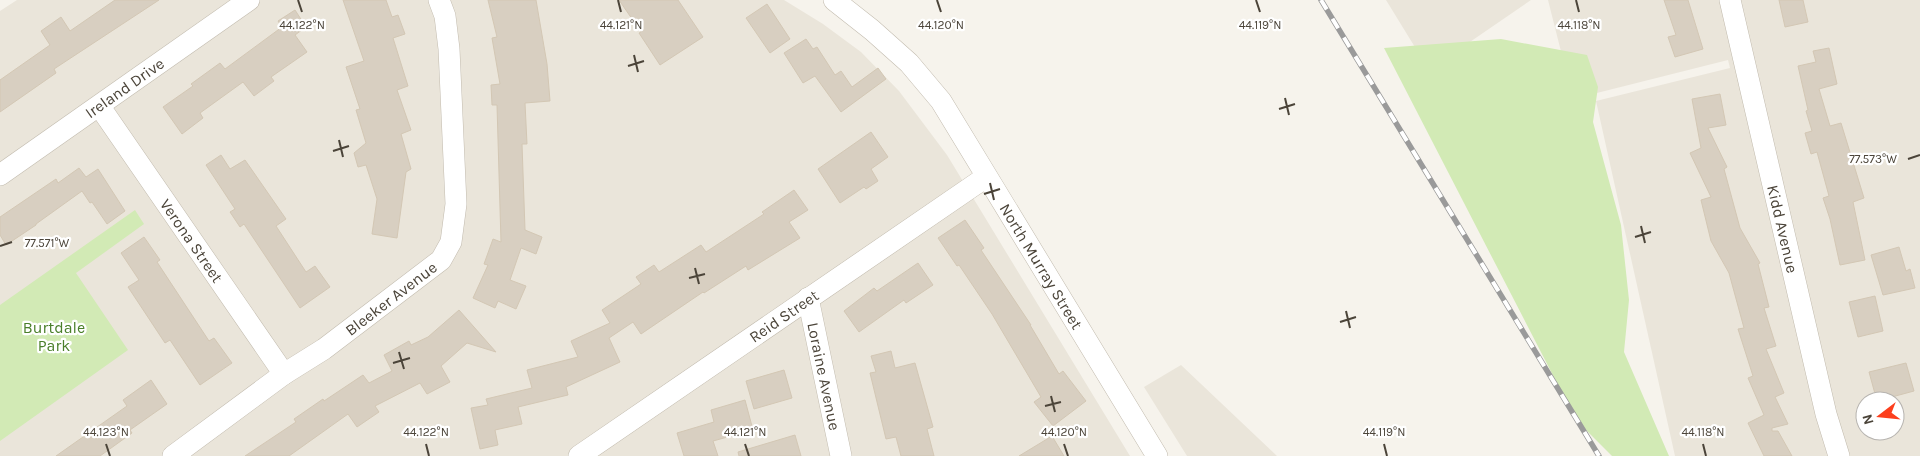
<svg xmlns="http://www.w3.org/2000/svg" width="1920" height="456" font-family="Karla,sans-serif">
	<rect width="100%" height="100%" fill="#f6f3ec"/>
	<path fill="#eae5da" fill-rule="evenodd" d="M17 0H784L823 24 861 52 899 91 947 155 1130 456H0V11Z
		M1386 0H1531L1429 70Z
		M1548 0H1920V456H1675L1596 101 1730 68 1728 60 1573 99ZM1865 401H1895V431H1865Z
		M1181 365 1277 456H1187L1144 387Z"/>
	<path fill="#d2eab5" d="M1501 39 1587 55 1598 87 1593 122 1621 225 1629 300 1624 352 1669 456H1612L1576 420 1384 48Z
		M135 210 144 224 76 273 128 350 0 441V305Z"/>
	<path fill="#d8cfc1" stroke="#d3c7b4" d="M115 0H159L54 69 56 73 0 112V80L50 45 41 31 61 17 70 31Z
		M343 0H386L392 17 398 15 405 34 393 38 408 86 397 90 411 130 401 134 411 169 406 172 397 238 372 234 377 199 366 165 358 167 354 153 366 143 356 110 360 109 346 67 364 61Z
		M488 0H536L547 64 550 101 525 103 527 144H522L525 230 542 237 536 254 521 248 510 280 526 286 516 309 498 301 495 308 473 298 488 265 484 264 493 239 501 242 497 105H492L491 85 500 84 492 38 497 37Z
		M619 0H678L703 37 660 65 639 33 641 32Z
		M1664 0H1688L1703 49 1675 57 1668 37 1676 35Z
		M1779 0H1803L1808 22 1785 27Z
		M767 4 790 39 770 53 746 18Z
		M295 10 306 27 295 35 307 52 271 77 274 81 254 96 243 82 200 113 203 118 182 134 163 107 193 86 191 84 220 63 225 69 282 27 278 21Z
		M806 39 813 49 817 47 835 75 841 71 852 87 878 68 886 79 841 112 815 76 803 83 784 53Z
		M1829 48 1837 84 1819 89 1830 126 1841 123 1864 198 1853 202 1865 260 1840 265 1830 219 1823 198 1829 196 1817 152 1811 154 1805 133 1812 131 1806 111 1808 110 1798 66 1816 62 1813 51Z
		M1720 94 1726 125 1708 128 1727 167 1724 169 1740 228 1760 263 1758 264 1769 307 1764 308 1776 346 1766 349 1784 393 1775 397 1788 424 1772 428V431H1778L1792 456H1764L1748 423 1764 415 1748 378 1753 376 1738 329 1744 328 1729 273 1711 241 1701 200 1711 197 1690 153 1701 148 1692 99Z
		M871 132 888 157 871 169 878 181 866 189 864 187 840 203 818 169Z
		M221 155 230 169 245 160 286 219 276 226 306 272 315 266 330 287 300 308 244 224 240 227 230 212 235 209 206 165Z
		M79 168 86 177 98 169 125 211 107 224 92 202 90 203 82 191 36 224V225L6 245 0 235V217L56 179 58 183Z
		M794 190 808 210 789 222 800 238 748 270 746 266 704 293 703 292 641 334 633 322 609 338 620 362 566 387 568 395 518 407 522 424 495 430 498 445 480 449 471 408 488 405 486 399 532 388 527 370 578 357 571 341 610 323 602 310 641 284 636 277 654 265 659 272 701 245 706 252 764 214 762 212Z
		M965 220 984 248 981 250 1031 325H1030L1059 374 1063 371 1086 401 1053 426 1034 402 1041 397 992 314 959 265 957 266 938 238Z
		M144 237 160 260 157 262 209 341 214 338 232 363 200 385 170 340 165 343 128 287 139 280 121 253Z
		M1899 247 1906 271 1910 269 1915 288 1883 295 1871 255Z
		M918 263 933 285 906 303 904 300 859 332 844 311 874 288 877 291Z
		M1875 296 1883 331 1858 337 1849 302Z
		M459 310 496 352 467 343 441 366 450 382 427 394 420 383 375 406 379 412 357 427 348 414 289 456H245L296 422 294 419 323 399 324 401 363 375 369 383 392 371 384 355 409 341 411 345 428 337Z
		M891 351 895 368 915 363 933 427 927 429 934 456H901L896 437 886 439 870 373 876 372 871 356Z
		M1906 363 1914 391 1877 401 1869 372Z
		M784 370 792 398 754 409 746 381Z
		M151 380 167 404 130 430 132 433 100 456H56L127 406 123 400Z
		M745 400 753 430 713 441 718 456H684L677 433 714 422 711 410Z
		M795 435 801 456H739L738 452Z
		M1052 436 1064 456H1019Z"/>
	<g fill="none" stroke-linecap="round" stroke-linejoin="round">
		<defs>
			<g id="minor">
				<path id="s1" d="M834 0 872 30 909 63 941 101 1157 456"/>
				<path id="s2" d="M1730 0 1826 414 1839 456"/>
				<path id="s3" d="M100 107 284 374"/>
				<path id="s4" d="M0 175 249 0"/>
				<path id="s5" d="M808 298 841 456"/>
				<path id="s6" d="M173 456 284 374 324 349 370 314 441 260 451 242 456 204 449 49 445 16 439 0"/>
				<path id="s7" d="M579 456 986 177"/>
			</g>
		</defs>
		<use href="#minor" stroke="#c2bbae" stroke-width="22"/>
		<use href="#minor" stroke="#fff" stroke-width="21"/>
		<defs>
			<path id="rail" d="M1321 0 1599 456"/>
		</defs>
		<use href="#rail" stroke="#9a9a9a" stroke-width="5.5"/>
		<use href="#rail" stroke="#fff" stroke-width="4" stroke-dasharray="11" stroke-linecap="butt"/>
	</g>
	<path fill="none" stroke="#4b4439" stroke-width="2" d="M298 0 302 12M618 0 621 12M937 0 941 12M1256 0 1260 12M1576 0 1579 12M634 55 638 72M628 66 644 61M1285 98 1289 115M1279 109 1295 104M339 140 343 157M333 151 349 146M1908 159 1920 155M990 183 994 200M984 194 1000 189M1641 226 1645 243M1635 237 1651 232M0 246 12 242M695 268 699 284M689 278 705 274M1346 311 1350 328M1340 322 1356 317M399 352 404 369M393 363 410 358M1051 396 1055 412M1045 406 1061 402M106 444 110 456M426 444 429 456M745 444 749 456M1064 444 1068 456M1384 444 1387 456M1703 444 1706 456"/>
	<g text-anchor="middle" stroke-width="4.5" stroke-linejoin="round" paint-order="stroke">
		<g font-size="16" fill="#4b4439" stroke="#fff">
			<text dy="6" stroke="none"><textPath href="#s4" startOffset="152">Ireland Drive</textPath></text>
			<text dy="6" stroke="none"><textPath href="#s2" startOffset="235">Kidd Avenue</textPath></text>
			<text dy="6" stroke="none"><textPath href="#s3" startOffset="162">Verona Street</textPath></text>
			<text dy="6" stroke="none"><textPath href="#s1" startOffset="341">North Murray Street</textPath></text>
			<text dy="6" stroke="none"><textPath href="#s6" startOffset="269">Bleeker Avenue</textPath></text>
			<text dy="6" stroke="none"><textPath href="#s7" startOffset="248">Reid Street</textPath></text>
			<text dy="6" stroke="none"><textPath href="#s5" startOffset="80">Loraine Avenue</textPath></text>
		</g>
		<g font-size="16" fill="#4a7f2a" stroke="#fff">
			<text x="54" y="333">Burtdale<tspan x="54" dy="18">Park</tspan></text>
		</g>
	</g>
	<g font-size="12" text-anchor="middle" fill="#4b4439" stroke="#fff" stroke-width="4.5" stroke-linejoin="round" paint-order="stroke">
		<text x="302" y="29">44.122°N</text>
		<text x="621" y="29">44.121°N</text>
		<text x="941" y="29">44.120°N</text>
		<text x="1260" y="29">44.119°N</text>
		<text x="1579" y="29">44.118°N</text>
		<text x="1873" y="163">77.573°W</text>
		<text x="47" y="247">77.571°W</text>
		<text x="426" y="436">44.122°N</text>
		<text x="745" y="436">44.121°N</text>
		<text x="1064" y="436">44.120°N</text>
		<text x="1384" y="436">44.119°N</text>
		<text x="1703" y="436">44.118°N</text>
		<text x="106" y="436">44.123°N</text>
	</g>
	<g transform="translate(1880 416) rotate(254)"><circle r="24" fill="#ffffff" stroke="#b7b4b0"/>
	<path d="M0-4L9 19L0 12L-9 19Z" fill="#fc3f1d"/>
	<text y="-8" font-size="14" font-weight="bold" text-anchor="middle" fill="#4b4439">N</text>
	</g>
</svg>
